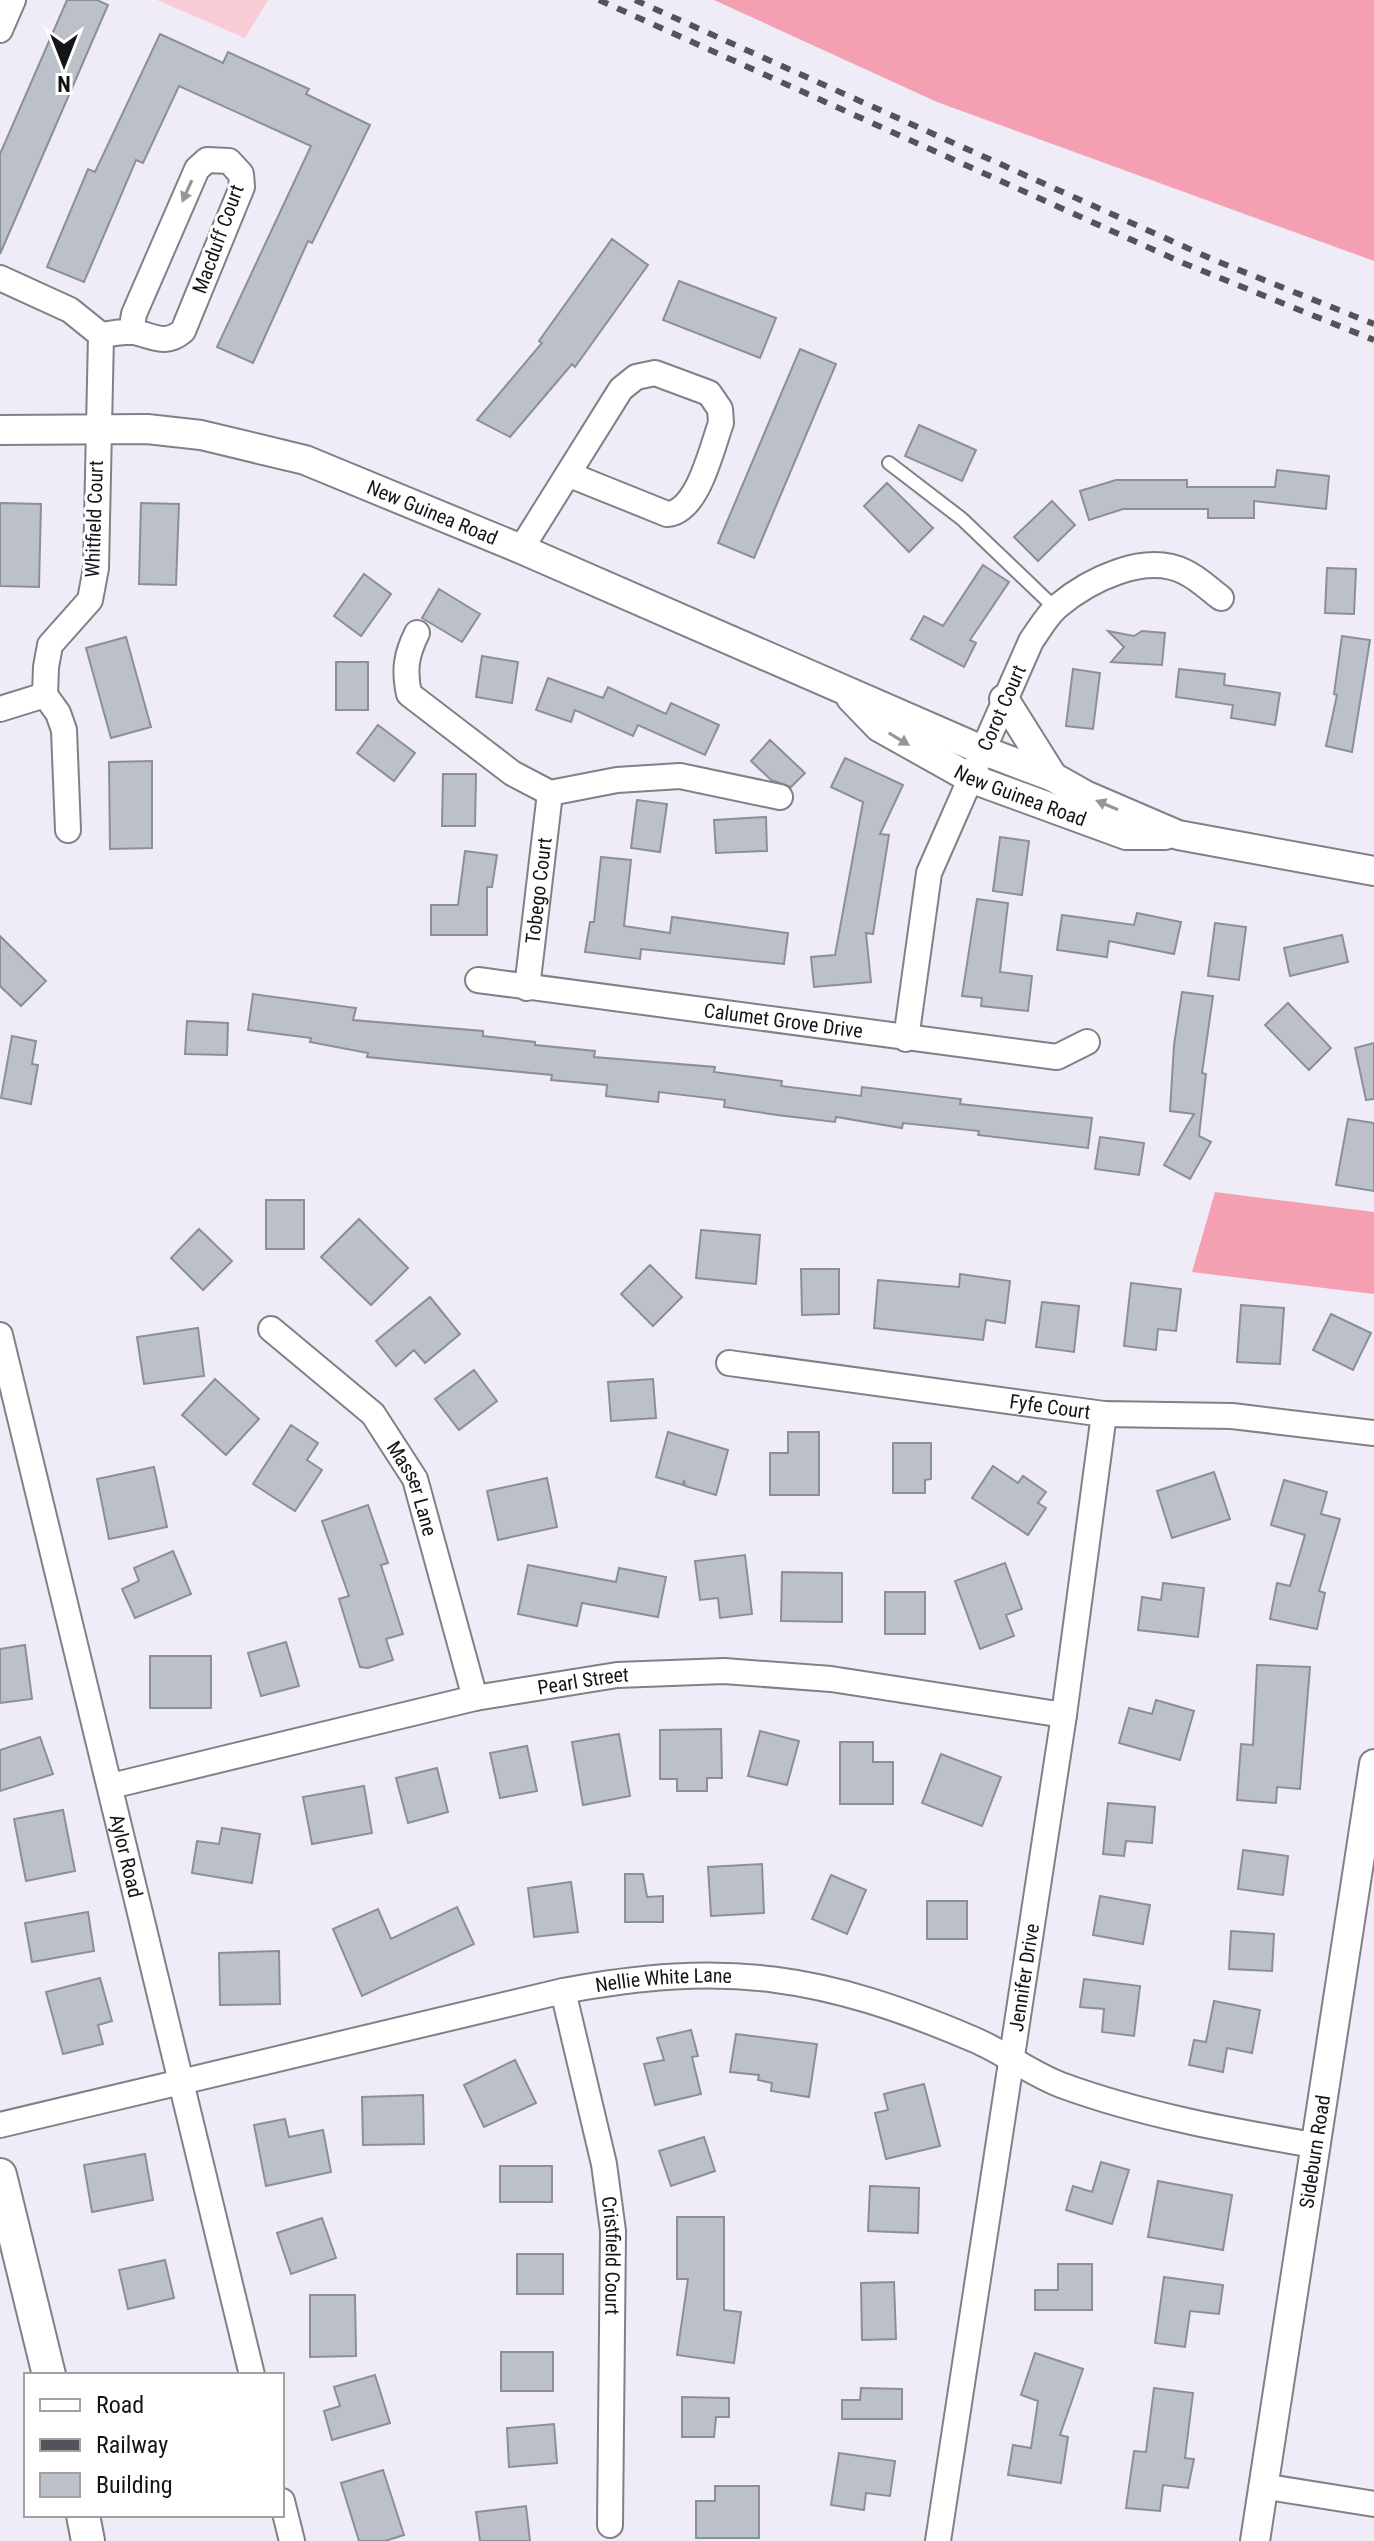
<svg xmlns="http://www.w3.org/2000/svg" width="1374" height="2541" font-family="'Roboto Condensed',sans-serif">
	<rect width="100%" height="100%" fill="#efecf7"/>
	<path fill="#f8ccd4" d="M157 0H268L245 38Z"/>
	<path fill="#f49fb2" d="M714 0H1374V261L937 102Z
		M1215 1192 1374 1212V1294L1192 1272Z"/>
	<path fill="#bbc0c9" stroke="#8a8f98" stroke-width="2" d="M67 0H97L108 5 0 254V154Z
		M160 34 223 63 228 52 309 89 306 94 370 125 312 243 308 241 253 363 217 347 311 146 179 86 143 163 136 160 84 282 47 267 88 169 95 172Z
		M612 239 648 265 575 367 572 364 510 437 477 420 542 343 539 341Z
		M679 281 776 318 760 358 663 320Z
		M800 349 836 364 754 558 718 543Z
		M919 425 976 450 962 481 905 456Z
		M1277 470 1329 476 1326 509 1254 501V518H1208V509H1123L1089 520 1080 491 1116 480H1187V487H1275Z
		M887 483 933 528 909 552 864 506Z
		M1052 501 1075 525 1038 561 1014 537Z
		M0 503 41 504 39 587 0 586Z
		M141 503 179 504 176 585 139 584Z
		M983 565 1009 582 970 640 976 643 964 667 911 639 924 616 943 626Z
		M1327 568 1356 569 1354 614 1325 613Z
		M364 574 391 594 361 636 334 616Z
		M439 589 480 614 462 642 422 618Z
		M1108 631 1134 636 1142 631 1165 633 1162 665 1111 662 1124 647Z
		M1342 636 1370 640 1352 752 1326 746 1337 695 1334 694Z
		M126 637 151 727 111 738 86 648Z
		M482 656 518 662 512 703 476 697Z
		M336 662H368V710H336Z
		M1073 669 1100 673 1093 729 1066 726Z
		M1179 669 1225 674 1224 685 1280 693 1275 725 1231 718 1233 705 1176 697Z
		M548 678 603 698 608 687 666 714 671 703 719 725 705 755 638 725 633 736 575 710 571 722 536 710Z
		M378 725 415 753 394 781 357 753Z
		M770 740 805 773 791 787 771 780 751 761Z
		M845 758 903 785 880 834 889 835 873 934 866 933 871 982 814 987 811 957 835 955 863 802 831 787Z
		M152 761V848L110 849 109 762Z
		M443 774H476L475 826H442Z
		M637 800 667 804 660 852 631 848Z
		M766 817 767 851 716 853 714 820Z
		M1000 837 1029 841 1022 895 993 891Z
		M465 851 497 855 492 887H487V935H431V905H458Z
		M601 857 631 860 624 926 670 933 672 917 788 933 784 964 641 949 640 959 585 952 590 922H594Z
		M977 899 1008 903 1000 972 1032 976 1028 1011 981 1006 982 998 962 996Z
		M1137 913 1181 922 1174 954 1109 941 1107 957 1057 950 1062 915 1134 925Z
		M1215 923 1246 927 1239 980 1208 976Z
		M1342 935 1348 962 1290 976 1284 948Z
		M0 936 46 981 21 1006 0 986Z
		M1182 992 1213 996 1202 1073 1206 1074 1199 1136 1211 1142 1190 1179 1164 1165 1194 1114 1170 1111 1174 1045Z
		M253 994 356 1008 353 1020 483 1031V1036L535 1042V1045L595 1051 594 1057 715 1067 714 1072 782 1081 781 1086 861 1096 862 1087 961 1099 960 1104 1092 1118 1088 1148 978 1135 979 1131 903 1123 902 1128 836 1117 835 1122 777 1115 724 1107 725 1100 659 1092 658 1102 606 1096 607 1085 551 1080 552 1075 367 1057 368 1053 310 1042 311 1038 248 1030Z
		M1288 1003 1331 1048 1309 1070 1265 1025Z
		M187 1021 228 1023 227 1055 185 1054Z
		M12 1036 36 1041 32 1064 38 1065 31 1104 1 1098Z
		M1374 1043V1099L1366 1100 1355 1048Z
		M1348 1119 1374 1123V1191L1336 1185Z
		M1100 1137 1144 1143 1139 1175 1095 1169Z
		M266 1200H304V1249H266Z
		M359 1219 408 1268 371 1305 321 1257Z
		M199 1229 232 1261 203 1290 171 1258Z
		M701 1230 760 1235 756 1284 696 1278Z
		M650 1265 682 1297 653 1326 621 1294Z
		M801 1269H839V1314L802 1315Z
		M960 1274 1010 1281 1005 1323 986 1320 983 1340 874 1328 878 1280 959 1287Z
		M1131 1283 1181 1289 1176 1331 1158 1329 1156 1350 1124 1346Z
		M430 1297 460 1334 425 1363 414 1350 396 1366 376 1341Z
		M1042 1302 1079 1306 1074 1352 1036 1347Z
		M1241 1305 1284 1308 1280 1364 1237 1362Z
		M1331 1314 1371 1333 1353 1370 1313 1350Z
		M198 1328 204 1376 144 1384 137 1337Z
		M474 1370 497 1401 459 1430 435 1399Z
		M215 1379 259 1419 226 1455 182 1415Z
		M653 1379 656 1418 611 1421 608 1382Z
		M291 1425 318 1443 307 1460 322 1470 295 1511 253 1484Z
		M668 1432 728 1450 716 1495 685 1486 684 1480 683 1485 656 1477Z
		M788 1432H819V1495H770V1453H788Z
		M893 1443H931V1479L925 1480V1493H893Z
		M993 1466 1018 1483 1023 1476 1046 1492 1038 1503 1046 1508 1028 1535 972 1498Z
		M154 1467 167 1527 109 1539 97 1479Z
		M1214 1472 1230 1519 1172 1538 1157 1491Z
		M547 1478 557 1527 498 1540 487 1491Z
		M1284 1480 1327 1492 1321 1514 1340 1519 1319 1591 1325 1593 1317 1629 1270 1619 1277 1583 1290 1586 1305 1535 1271 1525Z
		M368 1505 388 1563 381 1565 403 1634 386 1639 393 1660 368 1668 360 1667 339 1599 349 1596 322 1521Z
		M173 1551 191 1594 135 1618 122 1589 139 1581 134 1568Z
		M745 1555 752 1614 720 1618 718 1598 700 1600 695 1561Z
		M1005 1563 1022 1609 1006 1615 1014 1636 980 1649 955 1581Z
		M528 1565 616 1582 619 1568 666 1577 658 1617 582 1603 577 1626 518 1614Z
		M782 1572 842 1573V1622L781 1621Z
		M1163 1583 1204 1588 1198 1637 1138 1630 1142 1597 1161 1600Z
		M885 1592H925V1634H885Z
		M286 1642 299 1686 261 1696 248 1653Z
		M25 1645 32 1699 0 1703V1649Z
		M150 1656H211V1708H150Z
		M1257 1665 1310 1667 1300 1789 1277 1787 1276 1803 1237 1800 1241 1744 1253 1745Z
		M1156 1700 1194 1711 1180 1760 1119 1743 1129 1708 1152 1714Z
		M721 1729 722 1778H707V1791H677V1779H660V1730Z
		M760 1731 799 1741 787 1785 748 1776Z
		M619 1734 630 1796 583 1805 572 1742Z
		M40 1737 53 1774 0 1791V1750Z
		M840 1742H873V1762H893V1804H840Z
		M527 1746 537 1791 500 1798 490 1753Z
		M941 1754 1001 1777 982 1826 922 1803Z
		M437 1768 448 1812 408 1823 396 1778Z
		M364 1786 372 1833 312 1844 303 1797Z
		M1108 1803 1155 1807 1152 1843 1126 1841 1124 1856 1103 1854Z
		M63 1810 75 1871 26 1881 14 1819Z
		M222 1828 260 1834 252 1883 192 1873 197 1841 219 1844Z
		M1243 1850 1288 1856 1283 1895 1238 1889Z
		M762 1864 764 1913 711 1916 708 1867Z
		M625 1874H643L647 1897 663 1896V1922H625Z
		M831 1875 866 1890 847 1934 812 1919Z
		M571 1882 578 1932 534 1937 528 1888Z
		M1100 1896 1150 1905 1143 1944 1093 1935Z
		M927 1901H967V1939H927Z
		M457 1907 474 1944 362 1996 333 1929 378 1909 391 1939Z
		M88 1912 94 1951 32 1962 25 1923Z
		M1231 1931 1274 1934 1272 1971 1229 1969Z
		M279 1951 280 2004 220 2005 219 1953Z
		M100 1978 112 2021 98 2025 103 2044 63 2054 46 1992Z
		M1084 1979 1140 1986 1134 2036 1102 2032 1104 2009 1080 2007Z
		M1214 2001 1260 2010 1252 2053 1227 2048 1223 2072 1189 2065 1194 2040 1206 2042Z
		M691 2030 698 2056 692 2057 701 2094 655 2105 644 2064 664 2060 657 2038Z
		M736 2034 817 2044 809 2097 771 2091 772 2083 758 2080 759 2075 730 2072Z
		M515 2060 536 2103 484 2127 464 2085Z
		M924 2084 940 2146 886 2159 875 2113 888 2110 884 2094Z
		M423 2095 424 2144 363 2145 362 2097Z
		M285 2119 289 2137 323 2130 331 2172 266 2186 254 2125Z
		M704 2137 715 2171 671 2186 659 2151Z
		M145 2154 153 2200 92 2212 84 2165Z
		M1101 2162 1129 2170 1112 2224 1066 2210 1073 2186 1092 2192Z
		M500 2166H552V2202H500Z
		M1158 2181 1232 2195 1223 2250 1148 2237Z
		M870 2186 919 2188 918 2233 868 2231Z
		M677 2217H724V2310L741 2312 734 2363 677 2355 688 2279H677Z
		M322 2218 336 2258 291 2274 277 2233Z
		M517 2254H563V2294H517Z
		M165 2260 174 2298 128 2309 119 2270Z
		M1058 2264H1092V2310H1035V2290H1058Z
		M1164 2277 1223 2285 1219 2314 1190 2311 1185 2347 1155 2343Z
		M894 2282 896 2339 862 2340 861 2283Z
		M310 2295H355L356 2356 310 2357Z
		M501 2352H553V2391H501Z
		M1035 2353 1083 2369 1060 2435 1068 2437 1061 2483 1008 2475 1013 2445 1031 2448 1038 2401 1021 2395Z
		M375 2375 390 2423 332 2440 324 2411 340 2406 334 2387Z
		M861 2388 902 2389V2419H842V2400H860Z
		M1154 2388 1193 2393 1185 2458 1194 2459 1188 2488 1163 2485 1160 2511 1126 2508 1134 2451 1146 2452Z
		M682 2397 729 2398V2417H716L714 2437H682Z
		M554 2424 557 2463 509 2467 507 2428Z
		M839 2453 895 2461 890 2496 866 2493 864 2510 831 2505Z
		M383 2470 404 2535 385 2541H359L341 2483Z
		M715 2486H759V2538H696V2501H715Z
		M526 2506 530 2541H480L476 2512Z"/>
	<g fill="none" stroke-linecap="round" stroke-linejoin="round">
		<defs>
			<path id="service" d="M889 463 962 519 1055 608"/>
			<g id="minor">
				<path d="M0 30 13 0"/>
				<path d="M0 278 70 310 101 335 96 568 90 600 50 645 46 667 45 695 58 713 64 730 68 830"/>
				<path d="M101 335C111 334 124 331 134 332 154 336 165 346 183 331L242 187 241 174 229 161 207 160 197 169 134 314 131 332"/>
				<path d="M521 549 621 389 636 377 655 373 709 393 720 409 721 423C711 450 698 512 667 514L570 475"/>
				<path d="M417 633C406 655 404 670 409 694L512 773 550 793 617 780 680 776 780 797"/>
				<path d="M0 709 45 695"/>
				<path id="s1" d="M478 980 1057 1057 1087 1042"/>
				<path id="s2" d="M527 988 550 793"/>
				<path id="s3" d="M906 1039 929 873 1031 641C1039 630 1047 615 1058 606 1089 580 1145 552 1185 572 1198 578 1209 589 1221 598"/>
				<path id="s4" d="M271 1329 373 1414 415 1479 475 1698"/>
				<path id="s5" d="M0 1335 252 2375"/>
				<path id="s6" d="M729 1363 1104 1414 1232 1416 1374 1433"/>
				<path id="s7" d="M111 1786 475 1698 617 1675 724 1671 831 1679 1064 1715"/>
				<path id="s8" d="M563 1991 604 2164 613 2231 610 2525"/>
				<path id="s9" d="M0 2125 563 1991C726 1960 823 1975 975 2040 1005 2053 1030 2073 1061 2085 1143 2115 1227 2130 1313 2145"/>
				<path d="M1262 2486 1374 2504"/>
				<path d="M282 2501 292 2541"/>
				<path id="s10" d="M938 2541 1064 1715 1104 1414"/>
			</g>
			<g id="tertiary">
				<path id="s11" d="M0 430 147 429 201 435 305 460 521 549 982 750 1053 777 1085 795 1178 835 1374 871"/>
				<path id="s12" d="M851 698 879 727 970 778 1126 835H1165"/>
				<path d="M1004 699 1053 777"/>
				<path id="s13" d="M1255 2541 1374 1764"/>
			</g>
			<path id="secondary" d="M0 2175 49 2375
				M83 2515 88 2541"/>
		</defs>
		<use href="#service" stroke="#827f89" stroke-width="16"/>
		<use href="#minor" stroke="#827f89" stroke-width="28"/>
		<use href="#tertiary" stroke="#827f89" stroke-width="32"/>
		<use href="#secondary" stroke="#827f89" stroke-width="36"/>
		<use href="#service" stroke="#fff" stroke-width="12"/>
		<use href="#minor" stroke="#fff" stroke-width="24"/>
		<use href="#tertiary" stroke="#fff" stroke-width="28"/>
		<use href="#secondary" stroke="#fff" stroke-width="32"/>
		<path stroke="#555359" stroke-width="6" stroke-dasharray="10 10" stroke-linecap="butt" d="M599 0 1183 263 1374 340
			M635 0 1214 260 1374 324"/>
	</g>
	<defs><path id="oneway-solid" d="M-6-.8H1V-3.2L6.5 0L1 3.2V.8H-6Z" transform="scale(2)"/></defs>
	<g fill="#969597">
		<use href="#oneway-solid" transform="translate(187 191) rotate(114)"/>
		<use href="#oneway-solid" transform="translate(899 739) rotate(31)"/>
		<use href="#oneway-solid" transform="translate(1107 805) rotate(-157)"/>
	</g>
	<g text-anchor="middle" stroke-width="6" stroke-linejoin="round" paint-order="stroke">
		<g font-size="20" fill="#151418" stroke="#fff">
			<text transform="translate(218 239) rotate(-70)" y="7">Macduff Court</text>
			<text dy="7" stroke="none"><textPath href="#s11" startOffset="446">New Guinea Road</textPath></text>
			<text transform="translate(94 519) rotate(-88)" y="7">Whitfield Court</text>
			<text dy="7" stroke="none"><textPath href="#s3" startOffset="348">Corot Court</textPath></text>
			<text dy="7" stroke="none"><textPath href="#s12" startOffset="198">New Guinea Road</textPath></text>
			<text dy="7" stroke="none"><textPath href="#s2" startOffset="98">Tobego Court</textPath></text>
			<text dy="7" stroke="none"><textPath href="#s1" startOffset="308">Calumet Grove Drive</textPath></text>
			<text dy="7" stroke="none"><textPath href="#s6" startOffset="324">Fyfe Court</textPath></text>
			<text dy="7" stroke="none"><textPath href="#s4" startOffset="218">Masser Lane</textPath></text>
			<text dy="7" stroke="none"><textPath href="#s7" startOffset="484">Pearl Street</textPath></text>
			<text dy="7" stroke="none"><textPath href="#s5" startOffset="536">Aylor Road</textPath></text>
			<text dy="7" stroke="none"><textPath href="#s10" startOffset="570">Jennifer Drive</textPath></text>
			<text dy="7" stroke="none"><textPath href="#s9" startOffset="680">Nellie White Lane</textPath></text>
			<text dy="7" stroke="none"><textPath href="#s13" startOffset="394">Sideburn Road</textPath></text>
			<text dy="7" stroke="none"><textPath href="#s8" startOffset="270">Cristfield Court</textPath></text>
		</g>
	</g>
	<rect x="24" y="2373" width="260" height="144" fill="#ffffff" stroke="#a1a1a3" stroke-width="2"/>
	<rect x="40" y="2399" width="40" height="12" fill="#ffffff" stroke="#a1a1a3" stroke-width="2"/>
	<text x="96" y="2413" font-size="24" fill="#151418">Road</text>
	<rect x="40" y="2439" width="40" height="12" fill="#555359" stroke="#a1a1a3" stroke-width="2"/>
	<text x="96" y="2453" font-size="24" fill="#151418">Railway</text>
	<rect x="40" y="2473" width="40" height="24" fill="#bbc0c9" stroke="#a1a1a3" stroke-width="2"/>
	<text x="96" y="2493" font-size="24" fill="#151418">Building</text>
	<g transform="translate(64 64) rotate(180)" stroke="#ffffff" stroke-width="6" paint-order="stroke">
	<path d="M0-6L14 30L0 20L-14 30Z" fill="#151418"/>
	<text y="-12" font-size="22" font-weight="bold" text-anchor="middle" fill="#151418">N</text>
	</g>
</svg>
